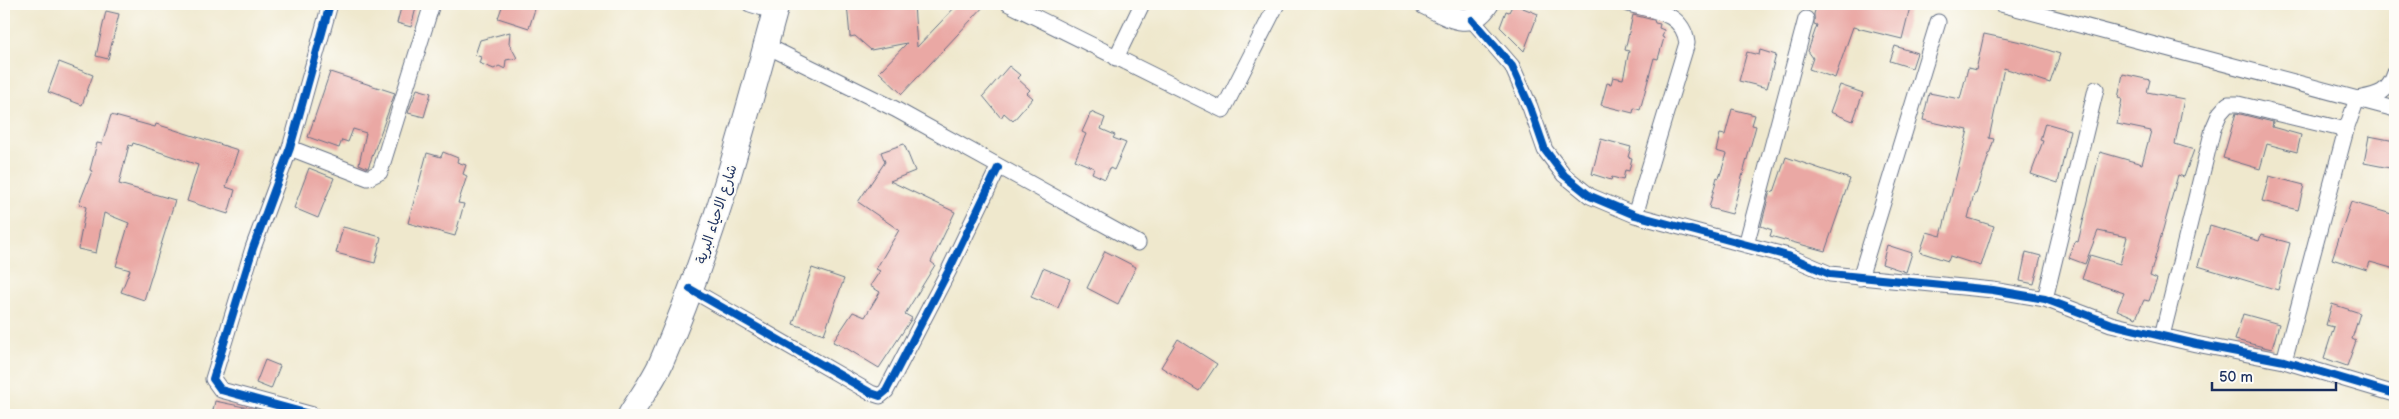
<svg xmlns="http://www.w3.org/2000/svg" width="2399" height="419" font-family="'Balsamiq Sans','Playpen Sans Arabic',sans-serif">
	<rect width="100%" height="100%" fill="#fdfcf7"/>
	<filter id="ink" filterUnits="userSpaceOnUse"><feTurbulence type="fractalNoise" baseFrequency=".02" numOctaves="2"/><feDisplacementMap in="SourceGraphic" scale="10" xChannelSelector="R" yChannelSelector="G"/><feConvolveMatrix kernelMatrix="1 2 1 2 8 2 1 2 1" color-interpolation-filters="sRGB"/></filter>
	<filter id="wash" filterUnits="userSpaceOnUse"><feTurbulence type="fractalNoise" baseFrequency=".0096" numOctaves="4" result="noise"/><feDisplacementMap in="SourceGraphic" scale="20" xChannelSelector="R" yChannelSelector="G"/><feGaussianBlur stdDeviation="1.12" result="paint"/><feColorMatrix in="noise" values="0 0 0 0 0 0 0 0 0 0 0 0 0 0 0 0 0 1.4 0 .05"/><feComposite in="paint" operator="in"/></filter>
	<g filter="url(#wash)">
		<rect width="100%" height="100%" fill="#efe8cd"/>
		<g id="blocks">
			<path fill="#eaa8a4" d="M402 4H417L411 27 397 23Z
				M503 4H529L536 6 529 28 498 18Z
				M847 4H914L917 47 958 4H986L902 94 879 72 907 43 871 50 855 36 850 37Z
				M1513 4 1538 14 1524 51 1500 27 1506 11 1509 12Z
				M1817 4H1899L1910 7 1902 39 1853 27 1835 78 1809 69 1813 58 1808 51 1817 25 1814 24V14Z
				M106 11 119 14 108 59 96 56Z
				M1633 15 1654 20 1655 23 1660 24 1659 28 1664 30 1662 37 1664 38 1658 59 1654 58 1640 110 1634 108 1633 113 1601 105 1607 83 1611 84 1613 77 1623 79 1629 51 1625 50Z
				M510 32 509 43 517 58 506 60 505 69 499 66 494 69 479 63 481 57 475 55 480 40Z
				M1984 34 2026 43 2060 54 2050 83 2004 68 1989 138 1994 139 1976 194H1974L1968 218 1994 226 1981 266 1950 256 1948 261 1920 252 1927 232 1941 236 1968 130 1923 120 1929 93 1960 99 1968 68 1976 70Z
				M1895 46 1917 53 1912 68 1890 61Z
				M1760 50 1776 55 1767 88 1739 81 1747 52 1759 55Z
				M59 62 93 75 82 105 48 92Z
				M1009 66 1020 75 1017 78 1030 90 1027 93 1033 98 1013 121 1004 113 1001 118 983 96Z
				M330 72 395 93 368 168 359 164 366 133 353 129 348 142 342 140 339 148 308 137Z
				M2123 74 2150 80 2147 92 2184 99 2175 144 2194 150 2184 177 2178 175 2150 276 2157 279 2149 301 2144 300 2136 318 2117 310 2124 293 2082 279 2090 255 2120 264 2127 237 2098 231 2085 264 2069 258 2075 241 2078 242 2100 152 2142 164 2151 131 2117 124 2122 99 2118 98Z
				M1840 85 1863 93 1853 121 1830 112Z
				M417 89 431 93 424 117 408 113Z
				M1732 109 1755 115 1752 125 1756 126 1732 214 1709 208 1717 177 1719 178 1727 154 1716 151 1720 134 1725 135Z
				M1091 112 1105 118 1101 129 1115 135 1113 138 1126 143 1114 170 1110 168 1105 179 1092 173 1094 168 1075 160 1086 134 1082 132Z
				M2236 113 2273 122 2272 127 2301 135 2297 152 2267 144 2260 169 2223 158Z
				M111 115 155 127 156 124 238 150 226 187 235 190 228 214 187 201 198 165 133 143 132 146 129 145 119 184 175 200 144 300 121 292 130 270 116 266 129 223 104 213 96 253 78 249 86 207 79 204 92 171 90 170 97 143 102 144Z
				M2045 123 2070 130 2058 183 2031 174 2043 141 2040 140Z
				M2369 136 2395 141V169L2364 163Z
				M1601 139 1631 147 1628 157 1632 158 1629 171 1625 170 1623 180 1612 177 1611 180 1592 174Z
				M904 144 915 171 890 181 955 212 931 262 935 265 905 314 912 318 879 368 846 348 833 342 853 312 865 317 880 292 870 286 880 271 876 269 899 230 858 202 885 162 881 152Z
				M443 152 458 158 457 162 466 165 463 174 467 176 458 203 464 204 455 236 408 223 427 153 441 157Z
				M1786 157 1850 179 1825 251 1770 236 1772 230 1761 226 1770 191 1774 192Z
				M309 168 334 178 318 218 294 208Z
				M2269 176 2304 185 2298 210 2262 201Z
				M2351 202 2395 215V269L2370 262 2367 270 2332 259Z
				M2210 226 2259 241 2261 235 2290 243 2278 290 2198 266Z
				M343 227 381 237 375 263 336 253Z
				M1887 245 1912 253 1906 272 1882 264Z
				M1105 251 1136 267 1118 304 1087 288Z
				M2026 252 2041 256 2034 284 2020 281Z
				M812 268 844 279 824 334 793 324Z
				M1043 268 1070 279 1058 308 1031 297Z
				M2332 304 2360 313 2352 339 2356 341 2347 366 2324 358 2334 327 2326 325Z
				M2243 314 2279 324 2272 349 2235 340Z
				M1178 339 1217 364 1199 391 1161 367Z
				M265 360 280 366 271 389 256 383Z
				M215 401 254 409 253 415H212Z"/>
		</g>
	</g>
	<g filter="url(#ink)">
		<use href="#blocks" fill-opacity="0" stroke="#657085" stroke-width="1"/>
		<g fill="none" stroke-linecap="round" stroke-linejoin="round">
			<defs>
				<path id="street" d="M750 4 775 12
					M1009 4 1223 110 1277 4
					M1629 4C1654 11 1683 12 1687 43L1635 215
					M2001 4 2395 109
					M1472 20 1512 66 1530 107 1545 150 1564 175 1590 196 1635 215 1788 256 1830 274 1993 290 2045 299 2111 324 2196 344 2284 361 2395 394
					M765 45 895 109 1138 243
					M1116 58 1142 4
					M290 148 368 178 380 172 432 4
					M1746 245 1806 19
					M1860 278 1938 22
					M690 289 871 393 880 396 886 391 949 270 998 168
					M2045 299 2096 89
					M2162 336 2213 129 2220 113 2228 104H2238L2346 130
					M2284 361 2346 130 2357 99C2377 95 2388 94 2395 73
					M313 415 221 390 213 379 253 248 290 148 330 4"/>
				<path id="secondary" d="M1425 4C1448 15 1470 32 1488 4"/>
				<path id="primary" d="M630 415C640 398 653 381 661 363 712 247 744 125 777 4"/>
			</defs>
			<use href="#street" stroke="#657085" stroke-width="17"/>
			<use href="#secondary" stroke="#657085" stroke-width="23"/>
			<use href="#primary" stroke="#657085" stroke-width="26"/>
			<use href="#street" stroke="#fff" stroke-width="15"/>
			<use href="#secondary" stroke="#fff" stroke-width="21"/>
			<use href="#primary" stroke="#fff" stroke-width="24"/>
			<defs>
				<path id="cycleway" d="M1472 20 1512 66 1530 107 1545 150 1564 175 1590 196 1635 215 1788 256 1830 274 1993 290 2045 299 2111 324 2196 344 2284 361 2395 394
					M690 289 871 393 880 396 886 391 949 270 998 168
					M313 415 221 390 213 379 253 248 290 148 330 4"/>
			</defs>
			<use href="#cycleway" stroke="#fdfcf7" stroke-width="11"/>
			<use href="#cycleway" stroke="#0057b8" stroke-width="8"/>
		</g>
	</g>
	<g text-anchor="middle" stroke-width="4.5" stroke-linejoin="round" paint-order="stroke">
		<g font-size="14" fill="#1b2f5e" stroke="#fdfcf7">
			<text transform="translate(716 214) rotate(-72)" y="5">شارع الاحياء البرية</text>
		</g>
	</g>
	<rect width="2399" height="419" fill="none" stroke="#fdfcf7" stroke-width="20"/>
	<path d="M2212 382v8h124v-8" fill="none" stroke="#1b2f5e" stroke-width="2.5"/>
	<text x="2219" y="382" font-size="15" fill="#1b2f5e" stroke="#fdfcf7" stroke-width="4" paint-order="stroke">50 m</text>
</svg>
